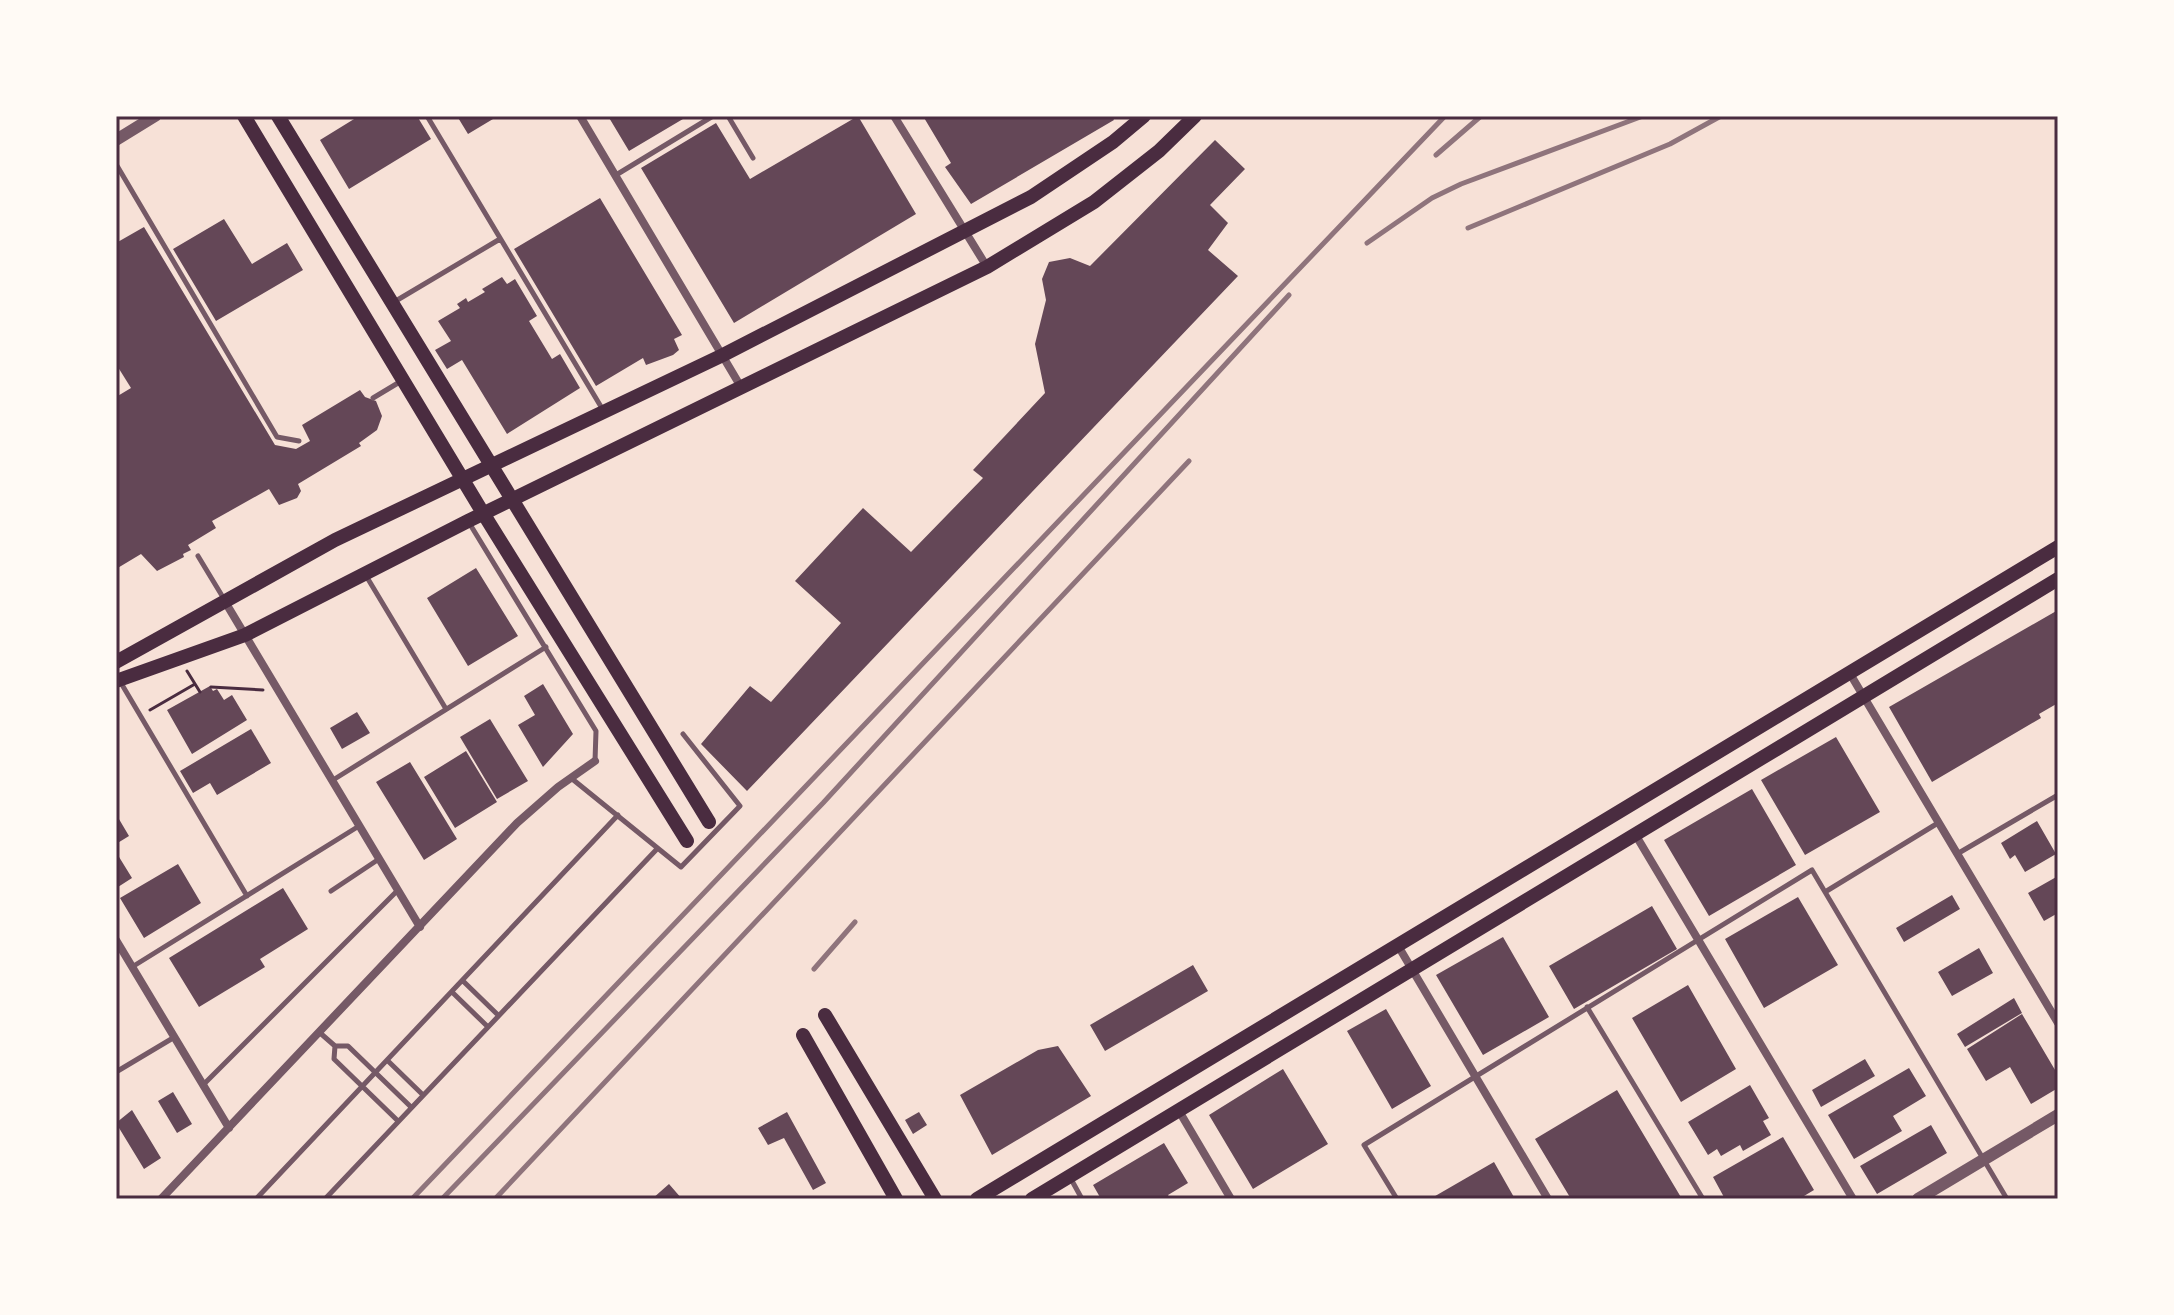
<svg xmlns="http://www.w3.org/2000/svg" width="2174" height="1315" font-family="'Work Sans',sans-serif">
	<rect width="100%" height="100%" fill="#f7e1d7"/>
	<path fill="#644757" d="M359 116H417L431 139 349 189 320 140Z
		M457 116H498L468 134Z
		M608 116H688L629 151Z
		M858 116 916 214 734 323 641 168 716 123 750 179Z
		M923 116H1112L1114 120 971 204 945 167 951 163Z
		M1215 140 1245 169 1210 205 1228 223 1208 250 1238 276 747 791 701 744 750 686 771 702 841 623 795 581 863 508 911 552 983 478 973 470 1045 393 1035 344 1046 300 1042 279 1049 262 1070 258 1090 266Z
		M600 198 682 335 674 339 679 350 673 355 646 365 643 358 596 386 514 249Z
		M224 219 252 264 287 243 303 270 216 321 173 249Z
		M144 227 275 445 296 449 310 441 302 425 360 390 365 397 376 401 382 416 377 430 359 443 361 446 298 484 301 491 297 498 279 505 269 489 212 521 216 528 188 545 191 550 183 554 184 557 157 571 141 554 116 569V397L131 388 116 364V243Z
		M502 277 507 284 515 279 537 316 529 321 552 359 560 354 580 388 507 434 462 360 447 369 435 350 451 341 438 321 460 308 457 304 466 298 468 302 485 292 482 289Z
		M476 568 518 636 468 666 427 598Z
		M2058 610V703L2039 714 2041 718 1932 782 1889 707Z
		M543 684 573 734 543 767 518 725 535 715 524 696Z
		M210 686 213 691 217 689 224 700 232 695 247 720 192 754 167 710Z
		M357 712 370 733 342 749 330 728Z
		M490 719 528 781 497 799 460 737Z
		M251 729 271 763 217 795 210 783 193 793 180 771Z
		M1836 737 1880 812 1805 855 1761 780Z
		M466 751 497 802 455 828 424 777Z
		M410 762 457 839 424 860 376 782Z
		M1752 789 1796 865 1709 916 1664 840Z
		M116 814 129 836 116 844Z
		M2037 821 2056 854 2025 872 2015 855 2010 859 2001 843Z
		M116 852 132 878 118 887 116 884Z
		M178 864 201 903 144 938 120 898Z
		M2058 876V913L2044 921 2028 893Z
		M283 888 308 929 260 959 265 967 199 1007 169 958Z
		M1952 895 1960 909 1904 942 1896 928Z
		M1798 897 1838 965 1764 1008 1725 939Z
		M1652 906 1677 949 1574 1009 1549 966Z
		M1503 937 1549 1017 1483 1055 1436 975Z
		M1979 948 1993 973 1952 996 1938 972Z
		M1193 965 1208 991 1105 1051 1090 1025Z
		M1688 985 1736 1069 1681 1102 1632 1018Z
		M2014 998 2022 1013 1965 1047 1957 1034Z
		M1386 1009 1431 1086 1392 1109 1347 1031Z
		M2022 1014 2058 1075V1088L2031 1104 2010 1067 1986 1081 1967 1049Z
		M1058 1046 1091 1096 992 1155 960 1095 1038 1050Z
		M1865 1059 1875 1076 1821 1107 1812 1090Z
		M1909 1068 1926 1096 1893 1116 1902 1131 1854 1159 1828 1115Z
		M1283 1069 1328 1144 1253 1189 1209 1115Z
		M1750 1085 1769 1118 1763 1121 1771 1135 1743 1151 1740 1145 1721 1156 1717 1149 1708 1155 1688 1122Z
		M1617 1090 1682 1199H1571L1535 1139Z
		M173 1092 192 1124 177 1133 158 1101Z
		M132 1110 161 1158 144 1169 116 1123Z
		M787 1112 826 1183 813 1190 784 1138 768 1145 758 1128Z
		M919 1112 927 1125 913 1134 905 1120Z
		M1931 1125 1947 1153 1877 1194 1860 1166Z
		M1783 1137 1814 1190 1799 1199H1725L1713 1177Z
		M1164 1143 1188 1183 1168 1195 1170 1199H1101L1093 1185Z
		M1494 1162 1515 1199H1430Z
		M669 1184 682 1199H652Z"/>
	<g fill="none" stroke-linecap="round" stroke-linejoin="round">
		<path stroke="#4a2c40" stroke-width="3" d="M187 671 200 692
			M211 687 263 690
			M150 710 195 684"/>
		<path stroke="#755966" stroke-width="5" d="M427 116 603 410
			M728 116 753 158
			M116 164 277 437 299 441
			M616 175 713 116
			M394 302 500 239
			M373 398 403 380
			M468 521 596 731 595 761
			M198 556 224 599
			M365 574 446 709
			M121 683 247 896
			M571 778 681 867 740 806 683 734
			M333 780 546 647
			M1957 854 2058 795
			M331 891 379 859
			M1825 892 1938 823
			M132 967 359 826
			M463 981 498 1015
			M452 992 487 1026
			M1587 1007 1703 1199
			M319 1032 335 1046H348L411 1107
			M335 1046 334 1059 398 1121
			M388 1061 422 1094
			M116 1072 173 1038
			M203 1085 398 890
			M1071 1179 1082 1199
			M256 1199 618 815
			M325 1199 656 850
			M1397 1199 1364 1145 1812 870 2007 1199"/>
		<path stroke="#755966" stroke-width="8" d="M580 116 741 387
			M894 116 987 267
			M224 600 420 927
			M1849 672 2058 1023
			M1635 834 1853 1199
			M116 940 229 1128
			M1397 944 1548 1199
			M1179 1111 1231 1199
			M161 1199 517 823 558 787 595 761"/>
		<path stroke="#755966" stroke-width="12" d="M116 140 155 116
			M1918 1199 2058 1115"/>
		<path stroke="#4a2c40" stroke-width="14" d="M244 116 483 513 687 841
			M278 116 709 822
			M116 662 335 540 723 355 1031 197 1113 142 1144 116
			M116 681 245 635 468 521 987 267 1094 202 1159 151 1195 116
			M825 1015 935 1199
			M803 1035 896 1199
			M977 1199 2058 547
			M1032 1199 2058 579"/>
		<path stroke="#8f747c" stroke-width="5" d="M1436 155 1481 116
			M1468 228 1670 144 1721 116
			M1367 243 1432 198 1461 184 1643 116
			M814 969 855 922
			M412 1199 1445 116
			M442 1199 823 803 1289 295
			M495 1199 1189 461"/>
	</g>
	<rect width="2174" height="1315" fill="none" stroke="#fffaf5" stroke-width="236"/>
	<rect x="118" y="118" width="1938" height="1079" fill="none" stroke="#4a2c40" stroke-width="3"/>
</svg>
